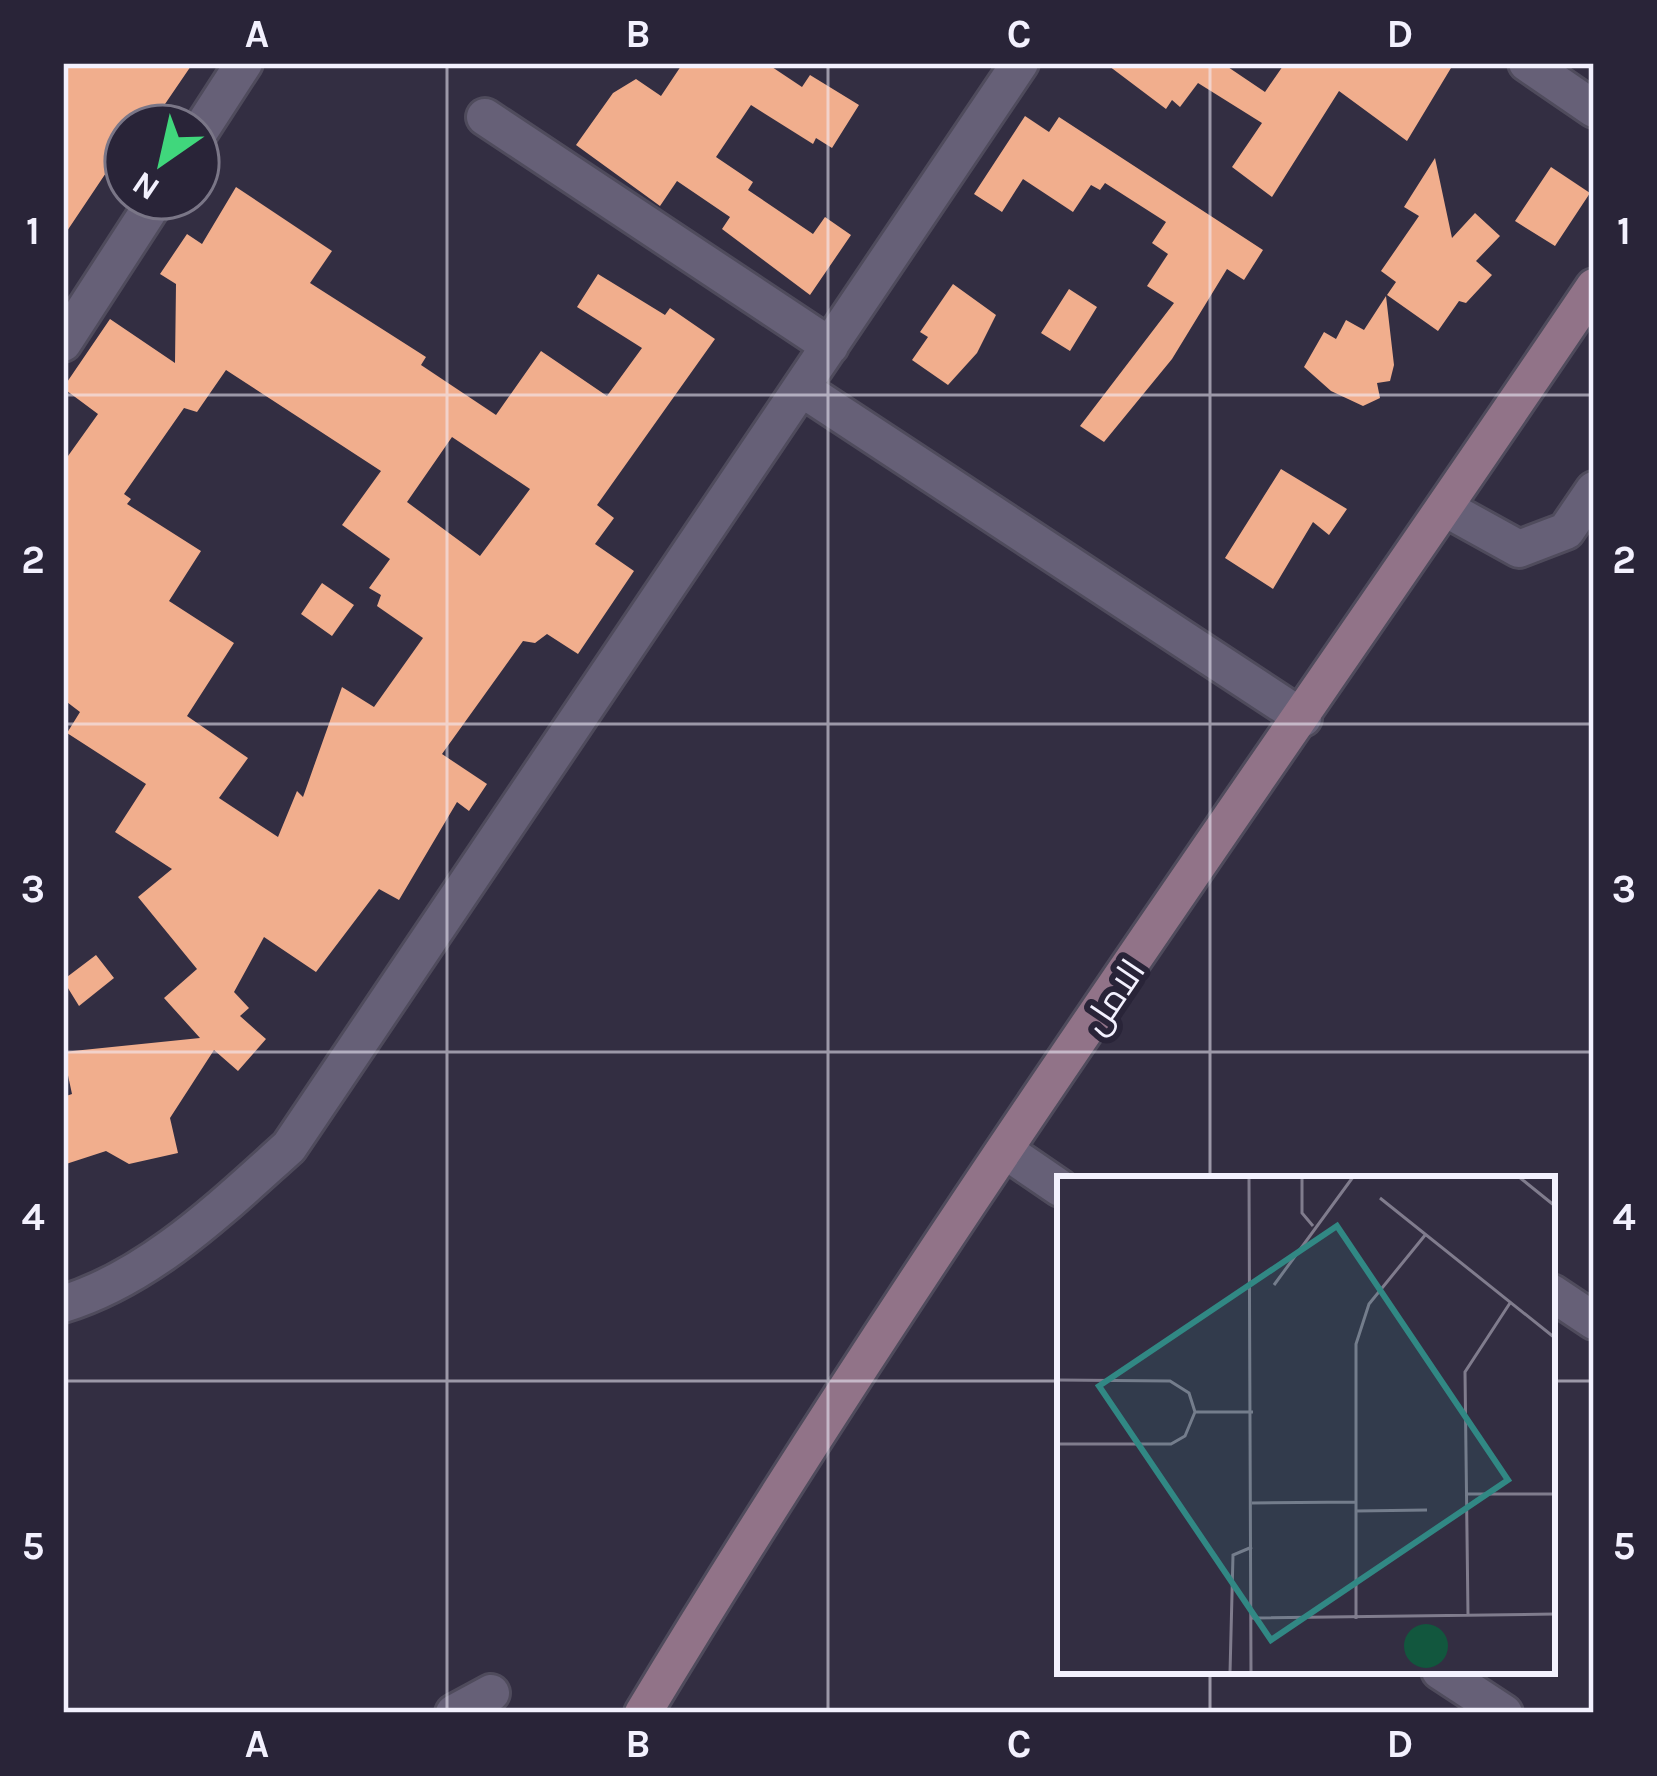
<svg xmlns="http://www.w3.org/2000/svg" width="1657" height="1776" font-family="Karla,Cairo,sans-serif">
	<rect width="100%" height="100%" fill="#332e42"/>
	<path fill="#f1ae8d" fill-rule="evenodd" d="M63 63H193L150 126H126V143L63 237Z
		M683 63H766L802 87 810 75 859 105 832 148 816 138 813 144 751 105 716 157 753 182 748 190 813 234 825 217 851 235 810 295 722 229 730 217 677 181 660 206 576 145 613 93 636 79 661 96Z
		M1105 63H1222L1265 92 1285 63H1454L1407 141 1339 91 1272 197 1232 167 1262 123 1198 83 1180 107 1172 100 1166 109Z
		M1025 116 1049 132 1059 117 1263 250 1244 280 1227 269 1172 359 1104 442 1080 426 1174 303 1147 286 1168 254 1152 243 1166 222 1105 183 1100 190 1091 185 1073 212 1023 179 1002 212 974 194Z
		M1435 158 1452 238 1475 213 1500 236 1476 261 1492 275 1466 303 1459 301 1438 331 1387 295 1396 282 1381 271 1419 216 1404 207Z
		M1551 167 1590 193 1555 246 1515 221Z
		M236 187 332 251 310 283 426 357 421 365 496 415 541 351 607 396 642 348 577 307 598 274 665 315 670 308 715 339 597 505 614 518 595 544 634 571 578 654 547 634 535 643 523 641 442 754 487 784 469 811 457 802 399 900 379 889 316 972 264 937 234 992 249 1008 240 1016 266 1039 238 1071 214 1050 170 1118 178 1153 129 1164 106 1151 63 1165V1097L72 1094 63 1052 200 1038 164 998 197 969 138 897 172 869 115 832 146 784 67 733 80 712 63 699V463L98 414 63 388 110 319 175 363 176 284 160 274 187 234 202 244ZM226 370 381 471 342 525 390 559 369 588 381 595 377 606 423 638 374 707 342 687 303 797 297 791 278 837 219 798 248 758 187 716 234 643 169 601 201 551 127 504 131 499 124 494 184 408 197 412ZM452 437 530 489 480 556 407 502Z
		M953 284 996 315 977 353 948 385 912 360 928 337 920 332Z
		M1069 289 1097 307 1070 351 1041 333Z
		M1386 296 1394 365 1390 381 1377 383 1380 398 1363 406 1331 391 1304 367 1324 332 1336 339 1346 320 1364 330Z
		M1281 469 1347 509 1329 535 1313 522 1273 589 1225 558Z
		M322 583 354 605 332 636 301 614Z
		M96 955 114 978 79 1006 63 980Z"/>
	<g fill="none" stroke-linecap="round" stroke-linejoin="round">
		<defs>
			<path id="street" d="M1527 63 1594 109
				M485 117 830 346
				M198 134 244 63
				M63 343 157 198
				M801 388 1303 718
				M1445 508 1519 549 1566 531 1594 490
				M1006 1151 1060 1188
				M1552 1293 1594 1321
				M63 1304C151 1277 222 1207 289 1147L1020 63
				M1440 1671 1504 1713
				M454 1713 491 1693"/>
			<path id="secondary" d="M643 1713C938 1224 1275 760 1594 287"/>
		</defs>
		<use href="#street" stroke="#4f4b5c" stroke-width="42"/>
		<use href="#secondary" stroke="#4f4b5c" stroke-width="42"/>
		<use href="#street" stroke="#666077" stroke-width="36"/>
		<use href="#secondary" stroke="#917388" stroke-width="36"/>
	</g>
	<path fill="none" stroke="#f3f1fe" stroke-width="3" stroke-opacity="0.55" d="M447 63V1713M828 63V1713M1210 63V1179M63 395H1594M63 724H1594M63 1052H1594M63 1381H1060M1552 1381H1594M1210 1671V1713"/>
	<g text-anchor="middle" stroke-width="12" stroke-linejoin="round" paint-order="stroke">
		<g font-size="36" fill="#f3f1fe" stroke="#292438">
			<text transform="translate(1113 996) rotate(-56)" y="13">الامل</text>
		</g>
	</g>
	<g transform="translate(1057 1176)">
		<rect width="498" height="498" fill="#332e42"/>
		<path d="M347 470a22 22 0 1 1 44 0a22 22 0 1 1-44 0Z" fill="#12573e"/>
		<path fill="none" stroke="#807c8d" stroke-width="3" d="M192 1 194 497M245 1V37L256 50M462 1 498 30M323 22 498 162M217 109 296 1M0 204 113 205 132 217 138 236 128 260 114 268H0M138 236H196M410 318H498M195 327 299 326M299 335 370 334M411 439 408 196 453 127M195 442 498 438M299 443V168L312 128 369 58M173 497 176 379 195 371"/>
		<path fill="#318884" fill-opacity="0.15" stroke="#318884" stroke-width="6" d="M280 50 451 304 214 464 42 210Z"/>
		<rect width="498" height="498" fill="none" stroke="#f3f1fe" stroke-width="6"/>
	</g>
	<rect width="1657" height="1776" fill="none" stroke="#292438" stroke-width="132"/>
	<g transform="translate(162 162) rotate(214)"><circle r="57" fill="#292438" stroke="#7a7687" stroke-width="3"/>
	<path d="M0-9L21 45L0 30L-21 45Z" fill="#40d77c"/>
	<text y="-18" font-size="33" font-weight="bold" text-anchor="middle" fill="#f3f1fe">N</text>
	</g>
	<rect x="66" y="66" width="1525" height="1644" fill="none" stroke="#f3f1fe" stroke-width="4.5"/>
	<g font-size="39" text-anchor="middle" font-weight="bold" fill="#f3f1fe">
		<text x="257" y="47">A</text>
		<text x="638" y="47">B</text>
		<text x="1019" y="47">C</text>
		<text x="1400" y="47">D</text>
		<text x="33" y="244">1</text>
		<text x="1624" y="244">1</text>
		<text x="33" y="573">2</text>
		<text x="1624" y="573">2</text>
		<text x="33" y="902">3</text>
		<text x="1624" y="902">3</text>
		<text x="33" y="1230">4</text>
		<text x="1624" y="1230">4</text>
		<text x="33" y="1559">5</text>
		<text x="1624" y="1559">5</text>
		<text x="257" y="1757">A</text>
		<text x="638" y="1757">B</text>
		<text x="1019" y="1757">C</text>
		<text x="1400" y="1757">D</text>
	</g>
</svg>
